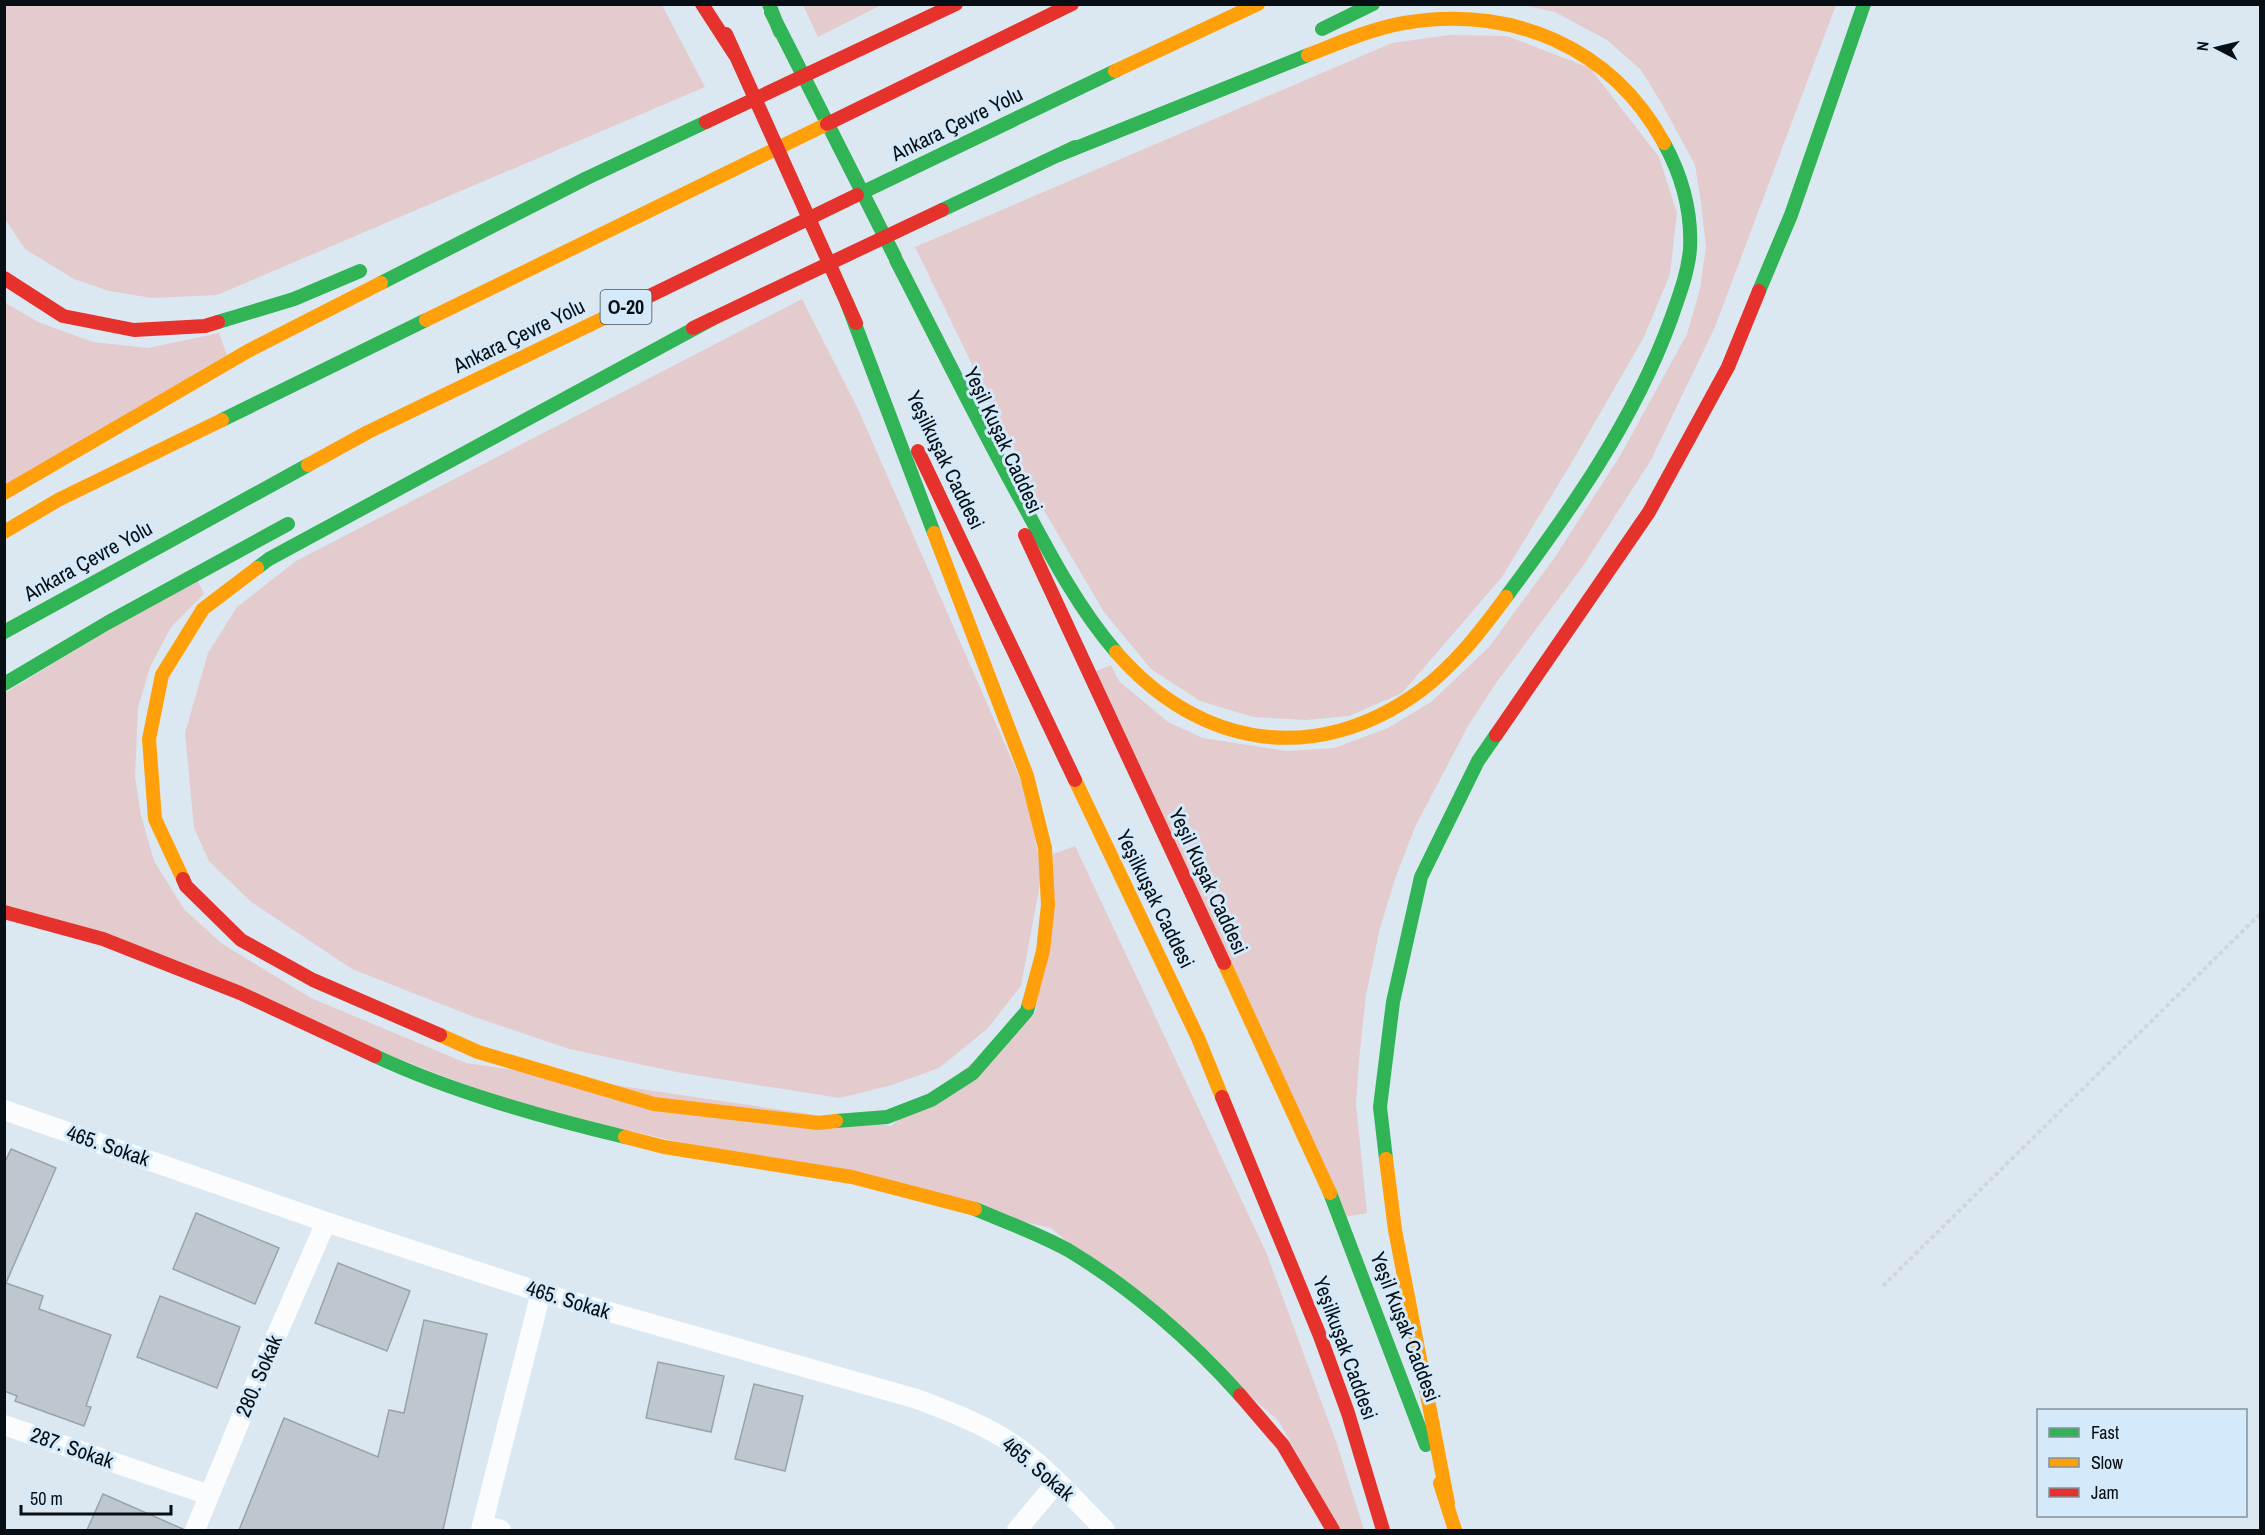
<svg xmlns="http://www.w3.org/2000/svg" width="2265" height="1535" font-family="'Archivo Narrow',sans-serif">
	<rect width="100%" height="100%" fill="#dce8f1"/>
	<path fill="#e3cbce" d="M4 5H662L705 87 217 295 152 298 109 291 74 279 25 249 5 219Z
		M803 5H881L818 37Z
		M1523 5H1836L1715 327 1651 460 1583 566 1496 683 1468 726 1415 827 1395 879 1380 928 1366 995 1359 1060 1356 1104 1367 1213 1345 1217 1094 672 1111 665 1119 681 1168 722 1203 738 1287 751 1334 748 1388 728 1431 702 1489 647 1555 557 1620 456 1687 334 1700 289 1706 247 1701 203 1695 165 1662 104 1641 70 1607 40 1555 12Z
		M1449 35 1507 36 1590 68 1659 157 1677 213 1670 274 1644 337 1572 462 1502 577 1402 693 1349 716 1306 720 1253 717 1200 701 1151 669 1104 612 1039 502 915 247 1392 43Z
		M802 299 858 409 1025 790 1042 873 1021 986 987 1029 939 1068 892 1085 840 1098 676 1072 569 1049 469 1015 352 969 250 901 209 861 194 828 185 733 208 653 237 607 296 561Z
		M4 302 38 322 93 342 148 348 219 333 227 355 5 485Z
		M196 577 204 594 171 627 150 667 138 708 135 777 141 815 154 861 184 909 221 943 311 998 466 1063 891 1126 1035 1014 1053 854 1075 846 1266 1252 1337 1444 1364 1530H1340L1278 1420 1051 1228 518 1105 5 906V693Z"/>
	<path fill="#bec7ce" stroke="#99a3aa" stroke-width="1.5" d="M11 1149 56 1168 6 1283 43 1296 39 1309 111 1335 86 1406 91 1407 84 1426 15 1401 17 1396 4 1391V1164Z
		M196 1213 279 1248 255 1304 173 1269Z
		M338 1263 410 1291 387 1351 315 1323Z
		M160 1296 240 1327 217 1388 137 1357Z
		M424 1320 487 1334 443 1530H239L284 1418 378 1457 389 1410 404 1413Z
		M658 1362 724 1376 711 1432 646 1418Z
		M754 1384 803 1396 785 1471 735 1459Z
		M103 1494 183 1529V1530H87Z"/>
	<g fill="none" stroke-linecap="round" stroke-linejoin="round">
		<path stroke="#d3d6d8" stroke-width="4" stroke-dasharray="4.5 3" stroke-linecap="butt" d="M1883 1286 2260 914"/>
		<path stroke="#fafcfd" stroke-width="20" d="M4 1110 326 1222 546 1294 917 1399C946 1410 975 1421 1002 1437 1042 1461 1073 1498 1105 1530
			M4 1425 209 1495
			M482 1525 501 1530
			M195 1530 251 1394 326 1222
			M481 1530 541 1292
			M1017 1530 1057 1482"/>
		<path stroke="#30b455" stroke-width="14" d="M769 4 780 32
			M771 12 895 257
			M1322 29 1373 4
			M1056 156 1308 55
			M857 195 1115 71
			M942 210 1075 147
			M896 260C938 341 978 423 1022 502 1050 554 1078 608 1116 652
			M381 283 587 178 706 122
			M1759 291 1791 215 1864 4
			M847 303 934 533
			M218 322 294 299 360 271
			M222 420 426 320
			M257 568 269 559 712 319
			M1506 597C1570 511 1634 421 1671 319 1679 296 1688 273 1690 249 1692 211 1682 176 1664 143
			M4 632 308 465
			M4 684 107 623 288 524
			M375 1056C452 1092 542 1117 625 1137
			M836 1121 887 1117 931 1100 973 1073 1027 1011 1029 1003
			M1386 1159 1380 1107 1393 1002 1421 877 1478 761 1496 735
			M1330 1193 1426 1445
			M975 1209C1006 1222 1039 1234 1068 1250 1130 1287 1192 1341 1240 1395"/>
		<path stroke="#ff9f0a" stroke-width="14" d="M1308 55C1339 43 1370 29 1404 23 1511 5 1611 46 1664 143
			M1115 71 1258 4
			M426 320 827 124
			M308 465 368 432 635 303
			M4 493 248 351 381 283
			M4 532 58 500 222 420
			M934 533 1027 776 1045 848 1048 905 1043 951 1029 1003
			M1116 652C1199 748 1316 767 1420 691 1454 666 1481 631 1506 597
			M1075 780 1198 1038 1222 1097
			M183 879 155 819 149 739 162 675 203 609 257 568
			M1224 963 1330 1193
			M440 1035 478 1052 654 1104 818 1123 836 1121
			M625 1137 664 1147 852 1177 975 1209
			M1386 1159 1395 1230 1448 1503
			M1440 1483 1455 1530"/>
		<path stroke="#e5322d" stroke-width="14" d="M702 4 735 55
			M726 34 856 323
			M706 122 956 4
			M827 124 1072 4
			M4 278 63 316 134 330 205 326 218 322
			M635 303 857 195
			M693 328 942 210
			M918 451 1075 780
			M1025 535 1224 963
			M1496 735 1649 512 1728 367 1759 291
			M183 879 186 886 241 940 313 980 440 1035
			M4 912 103 939 240 993 375 1056
			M1222 1097 1320 1336 1348 1413 1383 1530
			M1240 1395 1283 1445 1333 1530"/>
	</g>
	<g text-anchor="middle" stroke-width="6" stroke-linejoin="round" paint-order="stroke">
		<rect fill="#d4e9f9" stroke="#455059" stroke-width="1.5" x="600.5" y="290" width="51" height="34" rx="4.5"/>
		<g font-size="20" font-weight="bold" fill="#080f14">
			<text x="626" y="314">O-20</text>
		</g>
		<g font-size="21" fill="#080f14" stroke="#d4e9f9">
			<text transform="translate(957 124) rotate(-26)" y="7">Ankara Çevre Yolu</text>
			<text transform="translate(519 336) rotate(-26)" y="7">Ankara Çevre Yolu</text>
			<text transform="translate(1003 440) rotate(65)" y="7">Yeşil Kuşak Caddesi</text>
			<text transform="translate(945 460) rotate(64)" y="7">Yeşilkuşak Caddesi</text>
			<text transform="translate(88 561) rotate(-29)" y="7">Ankara Çevre Yolu</text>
			<text transform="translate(1208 881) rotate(65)" y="7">Yeşil Kuşak Caddesi</text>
			<text transform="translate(1155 899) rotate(64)" y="7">Yeşilkuşak Caddesi</text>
			<text transform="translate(108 1146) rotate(19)" y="7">465. Sokak</text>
			<text transform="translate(568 1300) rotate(17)" y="7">465. Sokak</text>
			<text transform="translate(1405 1327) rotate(69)" y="7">Yeşil Kuşak Caddesi</text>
			<text transform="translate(1345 1348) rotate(70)" y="7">Yeşilkuşak Caddesi</text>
			<text transform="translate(259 1376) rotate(-67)" y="7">280. Sokak</text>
			<text transform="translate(72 1448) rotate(19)" y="7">287. Sokak</text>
			<text transform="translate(1038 1469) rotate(40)" y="7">465. Sokak</text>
		</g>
	</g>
	<rect width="2265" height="1535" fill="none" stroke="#080f14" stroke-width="12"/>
	<rect x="2037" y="1409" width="210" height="108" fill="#d4e9f9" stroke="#82929d" stroke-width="1.5"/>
	<rect x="2049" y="1428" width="30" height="9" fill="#30b455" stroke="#82929d" stroke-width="1.5"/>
	<text x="2091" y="1439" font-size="18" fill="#080f14">Fast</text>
	<rect x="2049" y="1458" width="30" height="9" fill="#ff9f0a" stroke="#82929d" stroke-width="1.5"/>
	<text x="2091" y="1469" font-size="18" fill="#080f14">Slow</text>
	<rect x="2049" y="1488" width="30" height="9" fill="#e5322d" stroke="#82929d" stroke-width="1.5"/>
	<text x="2091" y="1499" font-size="18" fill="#080f14">Jam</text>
	<g transform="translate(2217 48) rotate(277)" stroke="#d4e9f9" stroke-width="4.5" paint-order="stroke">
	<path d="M0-4.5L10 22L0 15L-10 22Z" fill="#080f14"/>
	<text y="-9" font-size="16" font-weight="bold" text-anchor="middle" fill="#080f14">N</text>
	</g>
	<path d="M21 1505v9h150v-9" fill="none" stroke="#080f14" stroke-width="3"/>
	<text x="30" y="1505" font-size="18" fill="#080f14" stroke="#d4e9f9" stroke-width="4.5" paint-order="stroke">50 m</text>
</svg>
